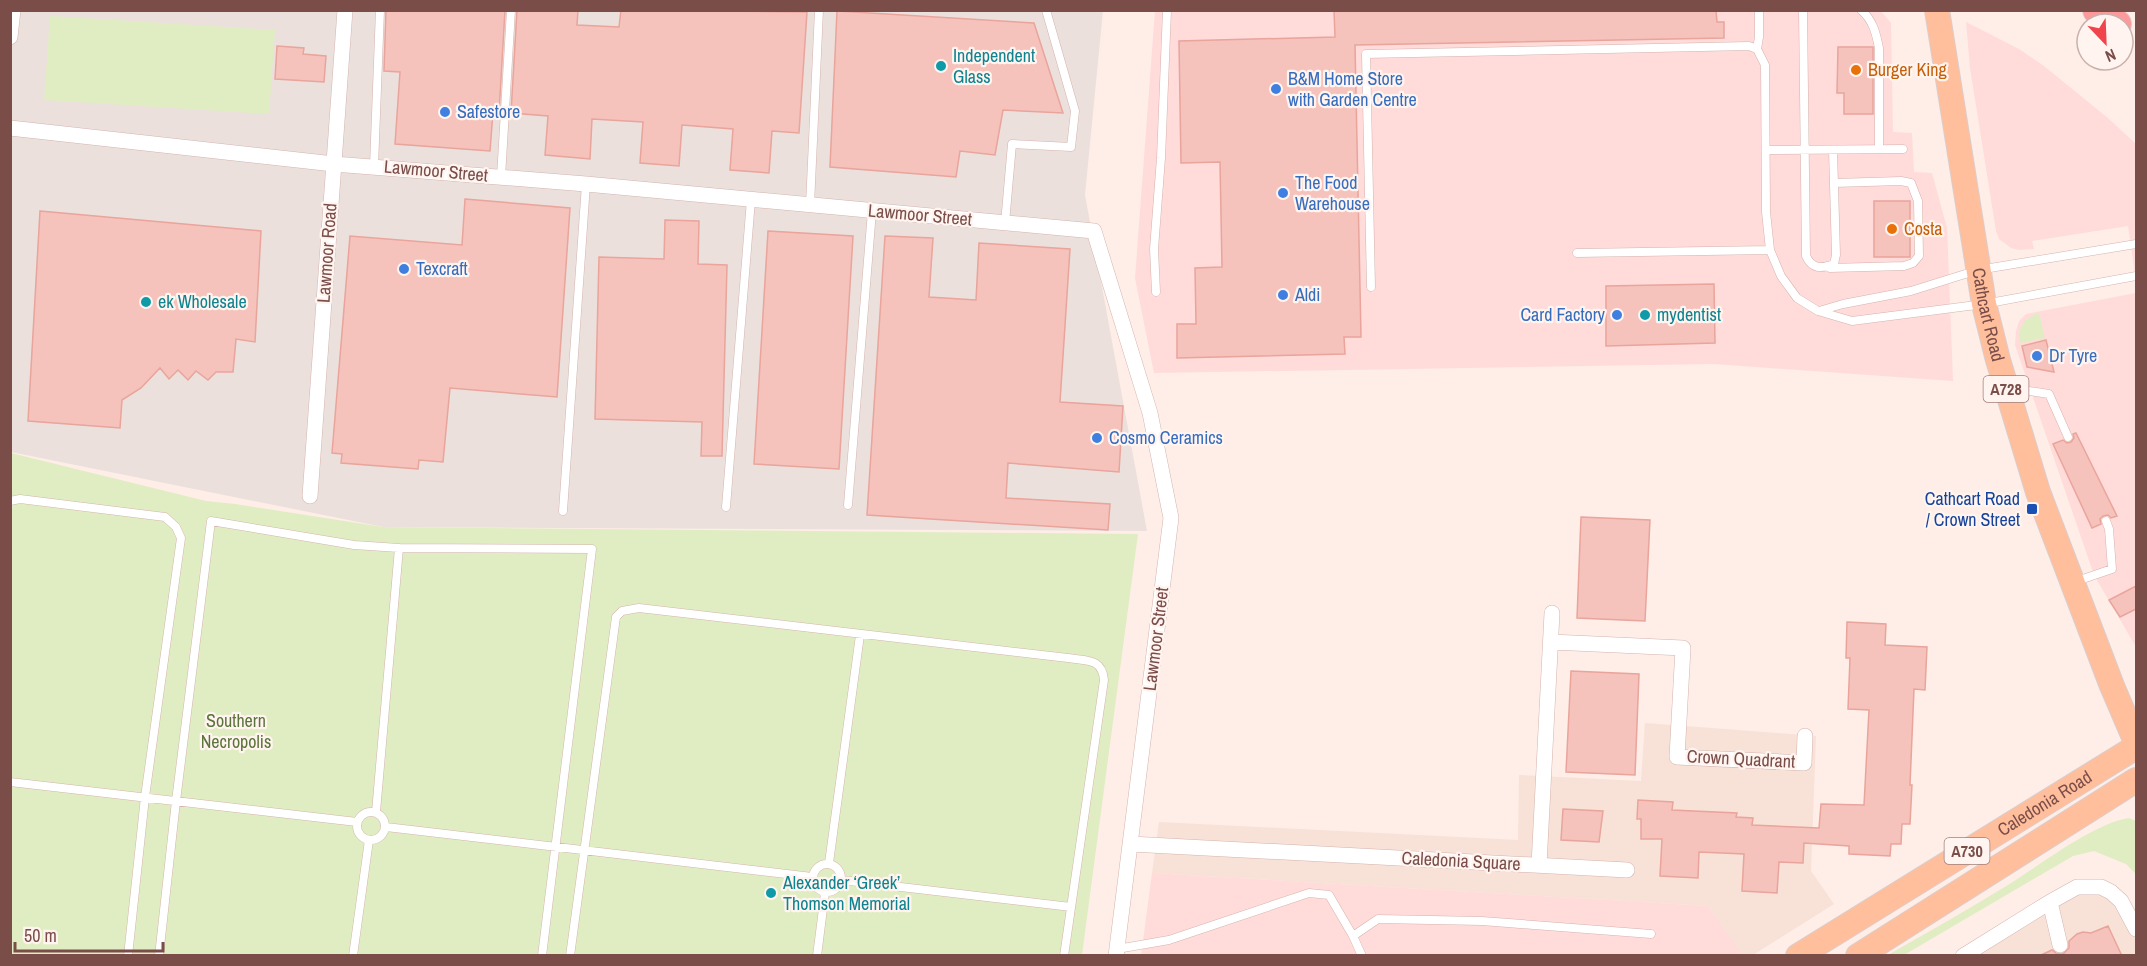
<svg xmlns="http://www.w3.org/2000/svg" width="2147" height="966" font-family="'Archivo Narrow',sans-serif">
	<rect width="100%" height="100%" fill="#feeee7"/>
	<path fill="#f8e1d7" d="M1645 723 1816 736 1811 871 1834 904 1753 955 1742 956 1708 906 1152 873 1159 822 1518 840 1519 775 1641 781Z
		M2101 887 2136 929V955L1963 956 2050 902Z"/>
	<path fill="#ffdbda" d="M1880 10 1891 23 1893 132 1912 133 1914 172 1932 173 1947 228 1953 381 1714 364 1154 373 1135 278 1155 11Z
		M1966 22 2019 49 2044 66 2109 119 2136 144V281L2128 226 2032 241 2034 249 2019 250 2011 248 1999 239 1996 231 1970 68Z
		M2136 293V647L2094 575 2015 345 2016 331 2019 321 2026 314Z
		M1152 873 1708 906 1742 955 1141 956Z"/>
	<path fill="#ece0dd" d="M10 11H1103L1085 195 1147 531 383 527 11 452Z"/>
	<path fill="#e0edc3" d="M50 16 275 30 269 114 44 100Z
		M2039 313 2045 338 2020 343C2017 326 2024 319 2039 313Z
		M11 453 206 501 235 504 383 527 1138 534 1082 955 11 956Z
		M2129 818 2136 821V874L2126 864 2094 851 2073 856 1904 955H1888C1928 932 1969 909 2008 885 2040 865 2094 823 2129 818Z"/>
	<path fill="#f5c3bc" stroke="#e9a49b" stroke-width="1.5" d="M386 10H505L499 113 493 112 490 151 395 144 400 72 384 71Z
		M517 10H578L577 25 619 27 621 10 807 12 799 133 772 131 769 173 730 170 733 129 682 125 679 166 640 163 643 122 592 119 590 159 545 155 548 116 511 113Z
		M1334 10H1716L1717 22H1724V38L1355 45 1361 337H1344L1345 354 1177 358V324H1196L1195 268 1222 267 1220 162 1181 163 1179 41 1335 37Z
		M837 11 1034 23 1063 113 1003 110 995 155 960 151 956 177 830 167Z
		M277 46 304 48 303 54 326 56 324 82 275 79Z
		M1838 47H1873V114H1844V93H1837Z
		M465 199 570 208 557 397 450 388 443 462 419 460 418 469 341 463 342 454 332 453 350 236 462 245Z
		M1874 201H1910V257H1874Z
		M40 211 261 231 255 342 236 339 233 372H216L208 380 196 371 188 380 178 370 169 379 160 368 141 388 122 400 120 428 28 421Z
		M665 220 699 221 698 264 727 265 722 456H701L702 422 595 419 599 257 664 259Z
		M768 231 853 236 839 469 754 464Z
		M885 236 933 238 929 297 976 300 979 243 1070 249 1060 402 1123 406 1119 472 1008 463 1006 498 1110 504 1108 530 867 515Z
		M1714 284 1715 343 1606 346V286Z
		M2046 340 2054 372 2027 367 2022 346Z
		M2076 433 2117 516 2111 518 2108 515 2103 516 2100 519 2101 524 2092 528 2053 444 2063 440 2067 443 2071 442 2074 438 2073 434Z
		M1581 517 1650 520 1645 621 1577 618Z
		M2136 586V609L2120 617 2109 600Z
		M1847 622 1886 624 1885 645 1927 647 1925 690 1914 689 1910 785H1912L1910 824H1902L1901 844H1891L1890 856 1849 854V846L1804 843 1803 863 1779 862 1777 893 1742 891 1744 854 1699 852 1698 878 1660 876 1662 839H1641V819H1637L1638 800 1673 802 1672 810 1737 813 1736 817 1753 818 1752 825 1819 828 1821 804 1864 805 1869 710 1848 709 1850 658H1846Z
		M1571 671 1639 674 1635 775 1566 772Z
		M1563 809 1603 811 1599 842 1561 840Z
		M2108 926 2122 956H2039L2052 950 2057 954H2063L2069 948V941L2077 934 2083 932 2091 933Z"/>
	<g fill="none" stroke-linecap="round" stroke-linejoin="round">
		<defs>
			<path id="lane" d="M1803 10 1806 256C1812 269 1821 269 1834 264L1836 255 1833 150
				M1861 10C1873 20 1876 33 1879 48V149
				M1757 49 1759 37V10
				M1766 150 1903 149
				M374 166 380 10
				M501 177 511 10
				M810 205 819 10
				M1005 223 1012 144 1071 147 1075 111 1046 10
				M1577 253 1770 250
				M1830 268 1904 266 1913 263 1919 256 1918 201 1911 183 1901 181 1834 183
				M1371 287 1366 54 1749 46 1757 49 1765 65 1766 212 1770 250 1781 276 1797 298 1818 311 1852 321 1984 304 2136 276
				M1156 292 1154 249 1161 158 1167 10
				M1819 311 1843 304 1911 291 1978 270 2136 244
				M2010 388 2049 394 2068 437
				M10 501 20 499 165 517 176 527 181 538 145 797 128 956
				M848 505 872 211
				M726 507 751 200
				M563 511 586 184
				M2074 582 2112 569 2109 529 2106 521
				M10 782 357 822
				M357 826a14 14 0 1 1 28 0a14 14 0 1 1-28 0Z
				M376 812 399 548
				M386 827 812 877
				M829 863 860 635
				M813 878a14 14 0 1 1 28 0a14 14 0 1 1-28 0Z
				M841 880 1071 907
				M1117 949 1169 940 1309 893 1329 895 1353 936
				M159 956 176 801 211 521 354 545 399 548 592 549 542 956
				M353 956 369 840
				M570 956 616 617 622 611 639 608 1068 658C1087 661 1102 658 1104 680L1064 956
				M817 956 825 893
				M1362 956 1353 936 1378 919 1482 921 1651 934"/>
			<path id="street" d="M10 37 13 10
				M10 128 334 164 586 184 1094 231 1150 413 1171 518 1116 956
				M310 496 345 10
				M1551 642 1683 648 1677 757 1804 763 1805 736
				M1130 844 1627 870
				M1539 865 1552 613
				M2050 902 2060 945
				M1963 956 2050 902 2077 887H2101L2111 892 2121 901 2136 929"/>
			<g id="primary">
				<path id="s1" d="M1937 10 1984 304 1998 360 2038 492 2112 686 2136 742"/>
				<path id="s2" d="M1798 956 2136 747"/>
				<path d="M1858 956 2136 780"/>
			</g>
			<path id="highway" d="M2097 10 2117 24"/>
		</defs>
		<use href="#lane" stroke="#d4b4ae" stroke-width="9"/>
		<use href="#street" stroke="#d4b4ae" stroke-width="16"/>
		<use href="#primary" stroke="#dacdcc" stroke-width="26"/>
		<use href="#highway" stroke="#dacdcc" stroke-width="30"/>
		<use href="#lane" stroke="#fff" stroke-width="8"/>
		<use href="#street" stroke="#fff" stroke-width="15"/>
		<use href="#primary" stroke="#ffbf9d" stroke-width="24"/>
		<use href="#highway" stroke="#fc9a9b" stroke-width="28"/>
	</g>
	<g fill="#0f9aa8" stroke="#fff4ef" stroke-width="2">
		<circle cx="941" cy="66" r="6"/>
		<circle cx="146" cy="302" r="6"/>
		<circle cx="1645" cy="315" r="6"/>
		<circle cx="771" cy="893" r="6"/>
	</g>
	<g fill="#e8710a" stroke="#fff4ef" stroke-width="2">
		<circle cx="1856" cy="70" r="6"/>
		<circle cx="1892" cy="229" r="6"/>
	</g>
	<g fill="#3f7fe0" stroke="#fff4ef" stroke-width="2">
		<circle cx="1276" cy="89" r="6"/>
		<circle cx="445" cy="112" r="6"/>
		<circle cx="1283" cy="193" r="6"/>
		<circle cx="404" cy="269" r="6"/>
		<circle cx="1283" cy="295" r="6"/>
		<circle cx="1617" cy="315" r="6"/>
		<circle cx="2037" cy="356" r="6"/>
		<circle cx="1097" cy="438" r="6"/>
	</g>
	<rect fill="#1a4fb4" stroke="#fff4ef" stroke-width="2" x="2026" y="503" width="12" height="12" rx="3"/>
	<g text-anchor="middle" stroke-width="4.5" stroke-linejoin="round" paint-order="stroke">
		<g fill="#fff4ef" stroke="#a27f7b" stroke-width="1.5">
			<rect x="1983.5" y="376" width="45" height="26" rx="4.5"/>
			<rect x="1944.5" y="838" width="45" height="26" rx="4.5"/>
		</g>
		<g font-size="16" font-weight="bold" fill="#7a4d49">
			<text x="2006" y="395">A728</text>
			<text x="1967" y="857">A730</text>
		</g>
		<g font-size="18" fill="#0d838f" stroke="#fff4ef" text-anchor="start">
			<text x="953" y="62">Independent<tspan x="953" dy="21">Glass</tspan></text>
			<text x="158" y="308">ek Wholesale</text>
			<text x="1657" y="321">mydentist</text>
			<text x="783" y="889">Alexander ‘Greek’<tspan x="783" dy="21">Thomson Memorial</tspan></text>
		</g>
		<g font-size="18" fill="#c56008" stroke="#fff4ef" text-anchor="start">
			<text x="1868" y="76">Burger King</text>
			<text x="1904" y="235">Costa</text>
		</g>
		<g font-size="18" fill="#366cbe" stroke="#fff4ef" text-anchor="start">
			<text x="1288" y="85">B&amp;M Home Store<tspan x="1288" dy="21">with Garden Centre</tspan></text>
			<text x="457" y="118">Safestore</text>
			<text x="1295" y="189">The Food<tspan x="1295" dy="21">Warehouse</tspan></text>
			<text x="416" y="275">Texcraft</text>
			<text x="1295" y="301">Aldi</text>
			<text x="1605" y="321" text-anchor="end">Card Factory</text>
			<text x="2049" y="362">Dr Tyre</text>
			<text x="1109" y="444">Cosmo Ceramics</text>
		</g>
		<g font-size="18" fill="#7a4d49" stroke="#fff4ef">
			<text transform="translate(436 171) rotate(5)" y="6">Lawmoor Street</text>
			<text transform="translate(920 215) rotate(5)" y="6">Lawmoor Street</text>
			<text transform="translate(327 253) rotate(-86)" y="6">Lawmoor Road</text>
			<text dy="6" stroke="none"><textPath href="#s1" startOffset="309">Cathcart Road</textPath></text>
			<text transform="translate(1156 639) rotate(-83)" y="6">Lawmoor Street</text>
			<text transform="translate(1741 759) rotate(3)" y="6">Crown Quadrant</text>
			<text dy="6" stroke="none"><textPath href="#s2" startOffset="290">Caledonia Road</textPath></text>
			<text transform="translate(1461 861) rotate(3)" y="6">Caledonia Square</text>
		</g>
		<g font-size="18" fill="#164399" stroke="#fff4ef" text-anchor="end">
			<text x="2020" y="505">Cathcart Road<tspan x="2020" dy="21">/ Crown Street</tspan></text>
		</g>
		<g font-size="18" fill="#5b743b" stroke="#fff4ef">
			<text x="236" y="727">Southern<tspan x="236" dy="21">Necropolis</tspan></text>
		</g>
	</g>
	<rect width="2147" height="966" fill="none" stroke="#7a4d49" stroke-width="24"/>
	<g transform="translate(2105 42) rotate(157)"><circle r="28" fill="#fff4ef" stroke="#cab1ad" stroke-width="1.5"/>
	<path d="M0-4.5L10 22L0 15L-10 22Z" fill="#f0444d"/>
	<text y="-9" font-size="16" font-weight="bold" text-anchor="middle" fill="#7a4d49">N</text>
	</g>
	<path d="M15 942v9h148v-9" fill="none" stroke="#7a4d49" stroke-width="3"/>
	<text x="24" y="942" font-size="18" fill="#7a4d49" stroke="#fff4ef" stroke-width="4.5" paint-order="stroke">50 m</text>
</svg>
